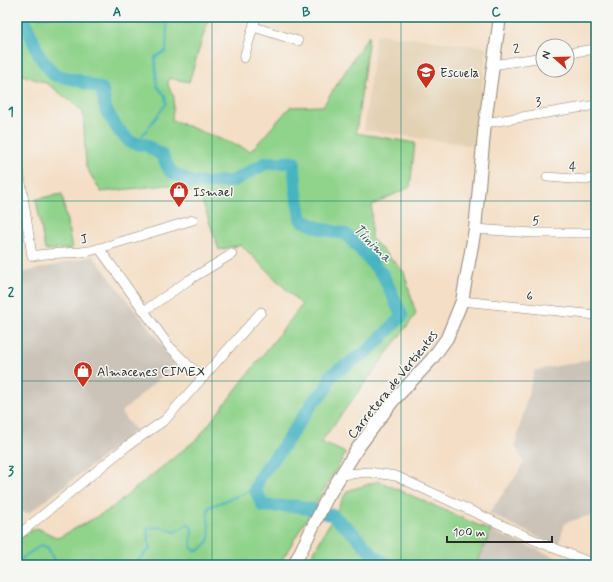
<svg xmlns="http://www.w3.org/2000/svg" width="613" height="582" font-family="Mynerve,sans-serif">
	<rect width="100%" height="100%" fill="#f6f6f2"/>
	<filter id="ink" filterUnits="userSpaceOnUse"><feTurbulence type="fractalNoise" baseFrequency=".025" numOctaves="2"/><feDisplacementMap in="SourceGraphic" scale="8" xChannelSelector="R" yChannelSelector="G"/><feConvolveMatrix kernelMatrix="1 2 1 2 8 2 1 2 1" color-interpolation-filters="sRGB"/></filter>
	<filter id="wash" filterUnits="userSpaceOnUse"><feTurbulence type="fractalNoise" baseFrequency=".012" numOctaves="4" result="noise"/><feDisplacementMap in="SourceGraphic" scale="16" xChannelSelector="R" yChannelSelector="G"/><feGaussianBlur stdDeviation="0.9" result="paint"/><feColorMatrix in="noise" values="0 0 0 0 0 0 0 0 0 0 0 0 0 0 0 0 0 1.4 0 .05"/><feComposite in="paint" operator="in"/></filter>
	<g filter="url(#wash)">
		<rect width="100%" height="100%" fill="#f4dec5"/>
		<path fill="#e3d1b4" d="M376 34 487 47 475 146 364 130Z"/>
		<path fill="#cbc3b8" d="M93 256 176 363 121 413 136 431 29 513 17 512V274Z
			M596 358V515L584 517 565 523 558 547 489 513 518 473 524 462 515 446 534 371Z
			M491 531 575 565H476Z"/>
		<path fill="#90d38b" stroke="#5e7f5b" d="M17 17H209L189 82 169 78 168 85 174 97 172 120 251 151 290 107 323 106 369 35 356 133 415 143 410 187 372 205 371 238 404 272 416 314 321 442 346 453 279 565H17V539L37 528 58 538 109 510 198 438 302 305 241 245 219 250 200 195 167 185 101 192 86 167 83 111 48 84 17 73Z
			M62 194 72 249 45 250 36 199Z
			M379 481 491 531 476 565H307L347 491Z"/>
		<g fill="none" stroke-linecap="round" stroke-linejoin="round">
			<path stroke="#46b4c2" stroke-width="2" d="M137 143 166 104 165 96 157 86 155 57 166 51 167 28 166 17
				M17 562 41 545 48 548 56 564 58 565
				M133 565 150 549 147 528 161 527 175 532 188 524 192 528 191 547 194 550 198 551C220 537 203 524 209 507L255 489"/>
			<path stroke="#46b4c2" stroke-width="13" d="M23 17 40 57 54 75 77 80 102 89 106 110 117 128 130 142 146 145 162 155 170 171 190 182 207 183 233 181 266 163 294 162 296 190 301 220 322 229 346 234 383 275 402 316 369 350 331 375 326 389 313 402 280 451 261 475 255 489 263 506H297L332 515 355 535 372 554 387 565"/>
		</g>
	</g>
	<g filter="url(#ink)">
		<g fill="none" stroke-linecap="round" stroke-linejoin="round">
			<defs>
				<path id="minor" d="M254 27 298 41
					M567 53 596 49
					M244 58 256 17
					M493 65 543 57
					M485 123 596 105
					M17 156 32 256C51 252 71 254 90 251L193 220
					M547 177 586 180 596 177
					M475 229 533 233H596
					M99 248 169 346 189 366 204 377
					M462 301 596 315
					M144 311 189 280 232 254
					M341 475 368 472 396 476 532 539 596 565
					M17 536 127 446 165 420 261 312"/>
				<path id="major" d="M294 565 327 498 357 449 392 402 432 359 447 338 462 301 475 229 485 123 500 17"/>
			</defs>
			<use href="#minor" stroke="#908478" stroke-width="10"/>
			<use href="#major" stroke="#908478" stroke-width="14"/>
			<use href="#minor" stroke="#fff" stroke-width="9"/>
			<use href="#major" stroke="#fff" stroke-width="12"/>
		</g>
	</g>
	<path fill="none" stroke="#0f766e" stroke-width="1" stroke-opacity="0.55" d="M212 17V565M401 17V565M17 201H596M17 381H596"/>
	<defs>
		<symbol id="school-pin" viewBox="-11 -11 22 30"><path d="M0 17L-7.5 6A9.5 9.5 0 1 1 7.5 6Z" fill="#c8321e" stroke="#f6f6f2"/><path d="M0-5L7-2L0 1L-7-2ZM-4 1L0 2.5L4 1V4Q0 6-4 4Z" fill="#fff"/></symbol>
		<symbol id="shop-pin" viewBox="-11 -11 22 30"><path d="M0 17L-7.5 6A9.5 9.5 0 1 1 7.5 6Z" fill="#c8321e" stroke="#f6f6f2"/><path d="M-5-2.5h2.3a2.7 3.5 0 0 1 5.4 0H5L5.5 6h-11ZM-1.5-2.5h3a1.5 2.3 0 0 0-3 0Z" fill="#fff"/></symbol>
	</defs>
	<g fill-rule="evenodd">
		<use href="#school-pin" x="415" y="61" width="22" height="30"/>
		<use href="#shop-pin" x="168" y="180" width="22" height="30"/>
		<use href="#shop-pin" x="72" y="360" width="22" height="30"/>
	</g>
	<g text-anchor="middle" stroke-width="3" stroke-linejoin="round" paint-order="stroke">
		<g font-size="13" fill="#2b2b2b" stroke="#f6f6f2">
			<text transform="translate(516 48) rotate(-9)" y="5">2</text>
			<text transform="translate(538 101) rotate(-9)" y="5">3</text>
			<text transform="translate(573 166) rotate(5)" y="5">4</text>
			<text transform="translate(536 220) rotate(2)" y="5">5</text>
			<text transform="translate(84 238) rotate(-12)" y="5">J</text>
			<text transform="translate(530 295) rotate(7)" y="5">6</text>
			<text transform="translate(392 384) rotate(-51)" y="5">Carretera de Vertientes</text>
		</g>
		<g font-size="13" fill="#2b2b2b" stroke="#f6f6f2" text-anchor="start">
			<text x="440" y="77">Escuela</text>
			<text x="193" y="196">Ismael</text>
			<text x="97" y="376">Almacenes CIMEX</text>
		</g>
		<g font-size="14" font-style="italic" fill="#345b60" stroke="#f6f6f2">
			<text transform="translate(373 243) rotate(45)" y="5">Tíinima</text>
		</g>
	</g>
	<rect width="613" height="582" fill="none" stroke="#f6f6f2" stroke-width="44"/>
	<g transform="translate(555 58) rotate(290)"><circle r="19" fill="#f6f6f2" stroke="#a5a5a2"/>
	<path d="M0-3L7 15L0 10L-7 15Z" fill="#c8321e"/>
	<text y="-6" font-size="11" font-weight="bold" text-anchor="middle" fill="#2b2b2b">N</text>
	</g>
	<path d="M447 536v6h105v-6" fill="none" stroke="#2b2b2b" stroke-width="2"/>
	<text x="453" y="536" font-size="12" fill="#2b2b2b" stroke="#f6f6f2" stroke-width="3" paint-order="stroke">100 m</text>
	<rect x="22" y="22" width="569" height="538" fill="none" stroke="#0f766e" stroke-width="1.5"/>
	<g font-size="13" text-anchor="middle" font-weight="bold" fill="#0f766e">
		<text x="117" y="16">A</text>
		<text x="306" y="16">B</text>
		<text x="496" y="16">C</text>
		<text x="11" y="116">1</text>
		<text x="11" y="296">2</text>
		<text x="11" y="475">3</text>
	</g>
</svg>
